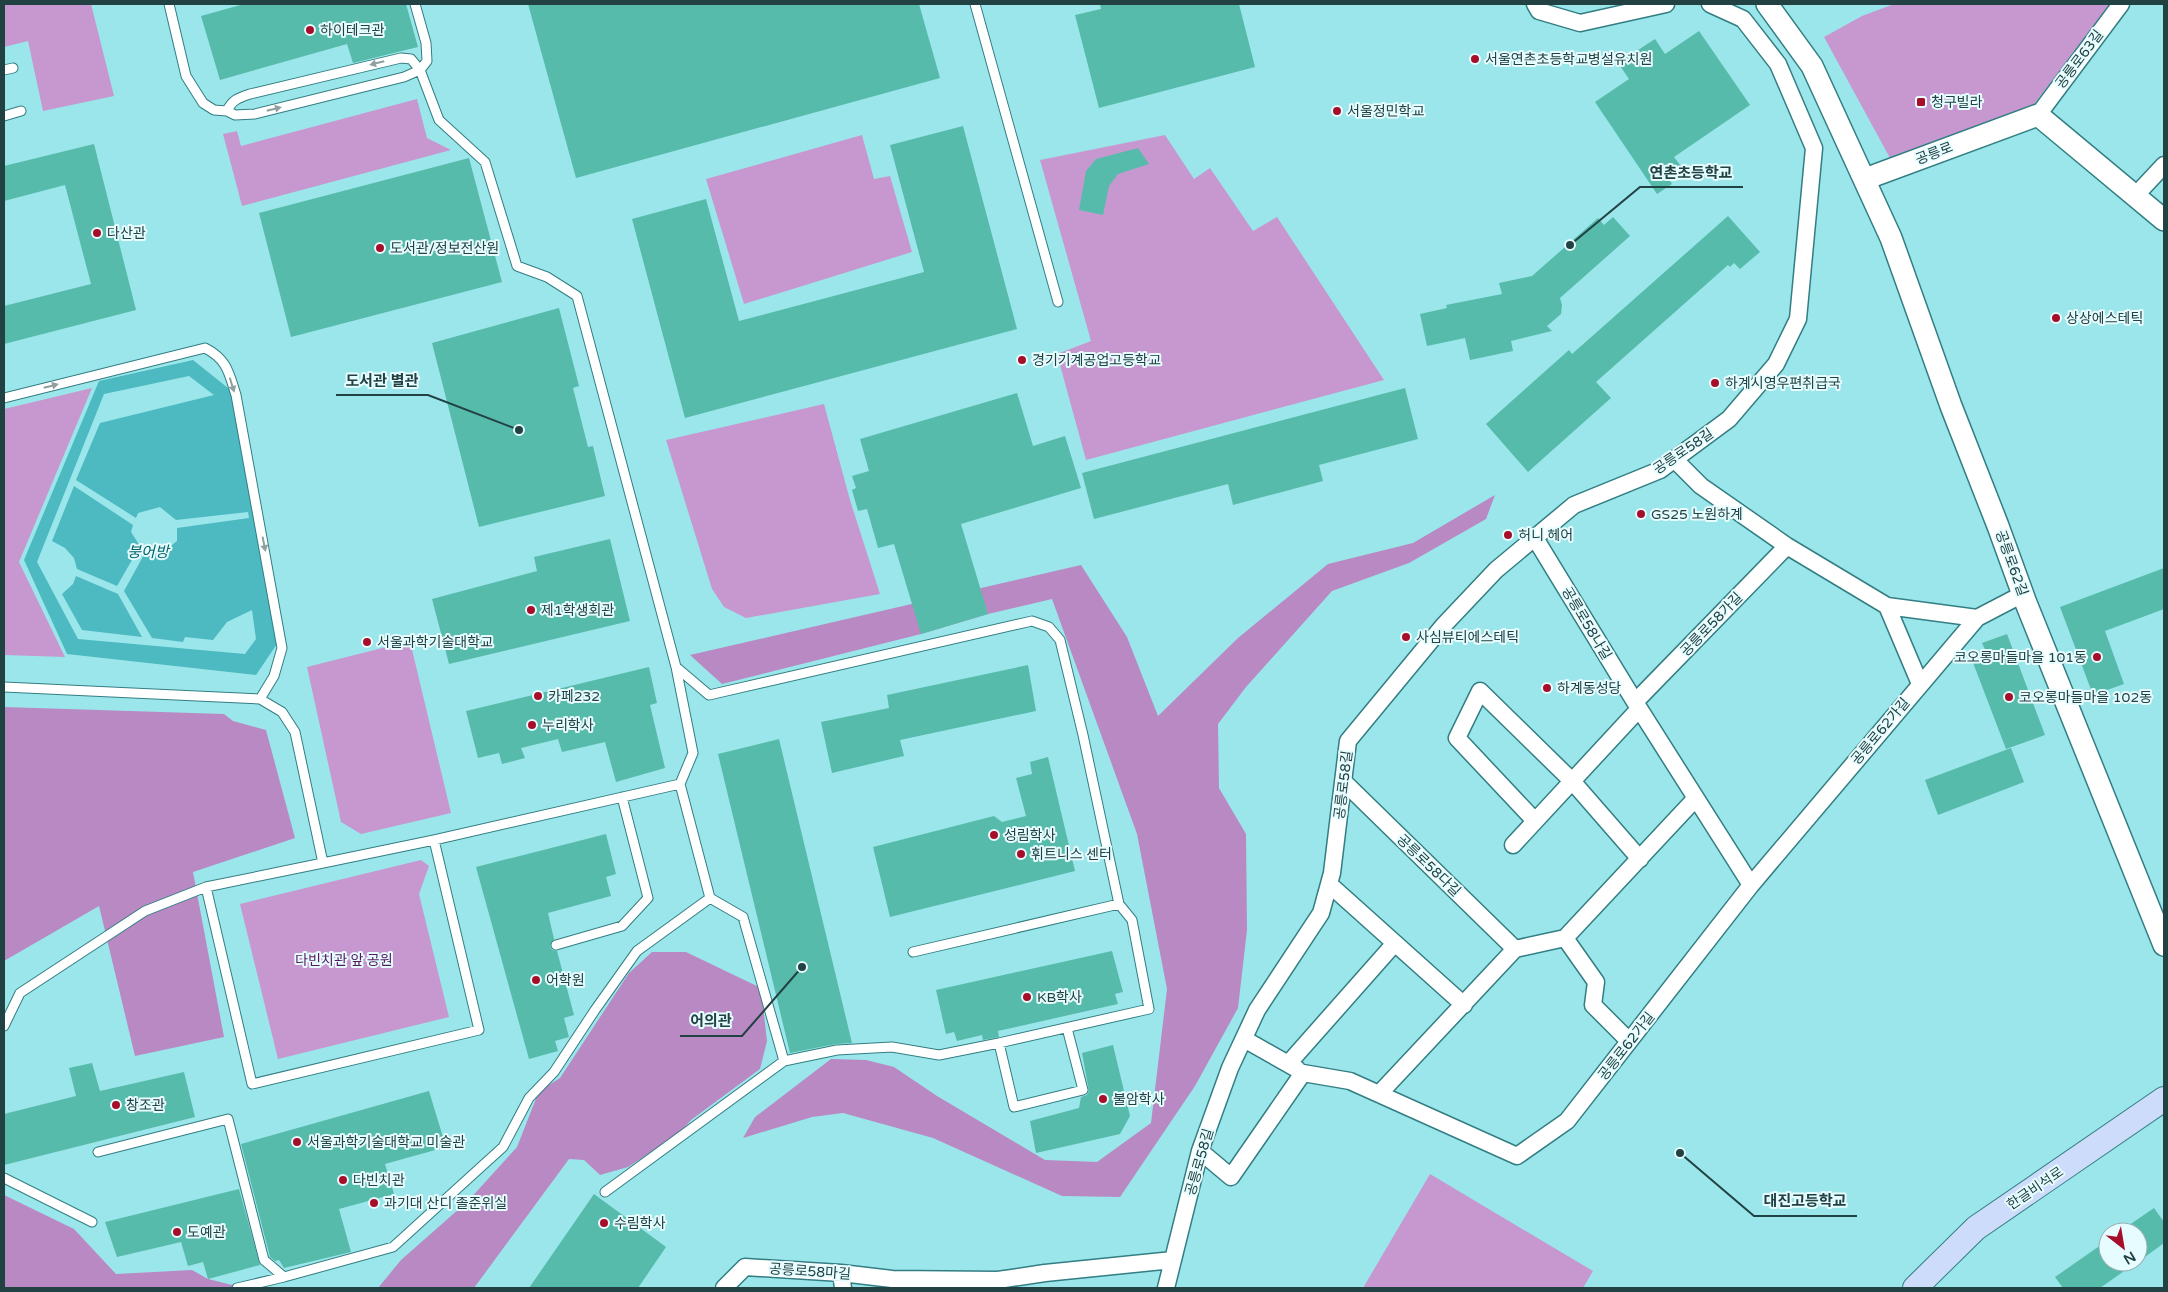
<svg xmlns="http://www.w3.org/2000/svg" width="2168" height="1292" font-family="'Varela Round','Noto Sans KR',sans-serif">
	<rect width="100%" height="100%" fill="#9be6eb"/>
	<path fill="#c798d0" d="M4 4H91L114 96 43 111 28 41 4 47Z
		M1894 4H2110L2031 108 1890 158 1824 37 1862 16Z
		M417 99 427 138 451 150 242 206 223 134 237 131 241 146Z
		M862 135 874 179 890 176 912 252 744 304 706 179Z
		M1165 135 1194 179 1210 168 1253 231 1277 217 1384 380 1086 460 1057 354 1091 341 1040 160Z
		M92 388 19 562 65 657 4 655V409Z
		M824 404 850 500 880 594 746 618 724 607 712 589 666 440Z
		M410 641 451 813 361 834 341 822 307 667Z
		M421 860 429 866 419 894 449 1017 278 1059 240 904Z
		M1430 1174 1593 1271 1583 1288H1363Z"/>
	<path fill="#b989c3" d="M1495 495 1486 519 1409 563 1332 591 1246 687 1218 724 1219 788 1246 834 1247 930 1238 1008 1195 1086 1120 1197 1062 1196 933 1138 843 1113 812 1117 743 1138 755 1117 831 1059 866 1060 894 1067 937 1096 1045 1160 1097 1162 1151 1123 1167 989 1137 834 1052 599 988 614 921 634 722 684 690 655 1081 565 1127 637 1158 716 1238 638 1328 564 1413 543Z
		M4 707 224 714 233 721 266 730 295 838 193 872 224 1037 135 1056 99 906 4 961Z
		M652 952H686L761 988 767 1041 760 1069 691 1120 678 1135 628 1167 600 1175 584 1160 569 1159 474 1288H378L401 1260 468 1201 517 1147 539 1091 560 1078 629 973Z
		M4 1195 74 1229 116 1274 192 1270 208 1279 244 1288H4Z"/>
	<path fill="#4db9c0" d="M193 360 233 392 277 644 256 675 67 654 24 560 99 381Z"/>
	<path fill="#9be6eb" fill-rule="evenodd" d="M189 376 214 395 100 423 76 480 136 518 138 513 160 507 176 520 248 512 249 518 177 528V541L161 554 146 551 124 591 152 638 183 642 185 637 213 640 227 622 252 610 256 639 245 654 78 639 37 562 104 394ZM74 486 133 525 131 532 140 546 117 586 77 569 74 558 65 548 52 541ZM76 576 118 594 142 637 82 630 62 594 73 584Z"/>
	<path fill="#56bbaa" d="M244 4H406L418 47 353 63 347 44 220 80 201 16Z
		M528 4H919L940 78 576 178Z
		M1100 4H1239L1255 67 1099 108 1075 15 1101 9Z
		M1699 31 1750 105 1674 157 1681 166 1667 176 1672 184 1657 194 1595 102 1629 79 1618 63 1655 39 1665 54Z
		M963 126 1017 329 685 418 632 219 706 199 739 321 924 272 890 145Z
		M94 144 136 310 4 344V306L91 284 65 185 4 201V166Z
		M1138 148 1149 164 1118 174 1109 186 1103 215 1079 210 1086 171 1096 159Z
		M469 158 502 282 291 337 259 213Z
		M1728 216 1760 252 1740 269 1734 263 1730 267 1728 265 1596 382 1611 398 1528 472 1486 424 1569 350 1572 354Z
		M1613 217 1630 236 1560 298 1562 305 1561 314 1547 326 1552 331 1511 341 1513 351 1470 360 1465 338 1427 346 1420 314 1447 308 1446 305 1502 294 1499 283 1532 276 1598 218 1604 225Z
		M559 308 579 386 573 388 588 447 593 446 605 496 479 527 432 343Z
		M1405 388 1418 439 1319 465 1323 481 1233 505 1228 484 1094 519 1082 473Z
		M1017 393 1033 446 1065 436 1081 488 961 524 988 614 921 634 894 544 878 548 867 509 858 511 852 490 856 488 852 476 869 471 860 439Z
		M610 539 630 621 449 664 432 599 537 571 534 557Z
		M2164 568V609L2105 631 2124 684 2093 695 2060 607Z
		M2007 634 2045 735 2006 749 1972 660 1987 654 1982 643Z
		M1028 665 1036 711 900 740 904 756 832 773 821 722 889 708 887 695Z
		M649 667 657 703 650 705 665 768 616 782 605 742 562 752 558 739 521 748 525 758 502 764 499 753 478 758 466 711Z
		M779 739 852 1043 836 1044 790 1053 718 754Z
		M2011 748 2024 782 1938 815 1925 780Z
		M1048 757 1075 871 890 917 873 847 994 816 1002 822 1026 816 1016 778 1032 774 1030 762Z
		M606 834 616 874 606 877 611 896 548 913 554 939 550 946 552 950 557 951 574 1015 564 1018 569 1037 555 1041 558 1051 529 1059 476 867Z
		M1112 951 1123 992 1115 994 1118 1004 998 1031 999 1037 983 1040 982 1035 957 1041 954 1032 946 1034 936 990Z
		M1113 1045 1130 1116 1120 1134 1036 1153 1030 1121 1079 1108 1081 1097 1087 1095 1089 1091 1082 1053Z
		M92 1063 100 1091 184 1072 195 1117 4 1165V1114L76 1096 69 1068Z
		M429 1091 446 1147 385 1164 394 1194 339 1209 351 1252 284 1268 279 1260 275 1261 270 1257 241 1144Z
		M239 1189 260 1265 208 1279 203 1262 188 1266 181 1242 117 1257 105 1222Z
		M594 1194 666 1247 638 1288H529Z
		M2154 1208 2164 1222V1243L2138 1262V1232H2119Z
		M2108 1240V1262H2137L2100 1288H2063L2055 1277Z"/>
	<g fill="none" stroke-linecap="round" stroke-linejoin="round">
		<defs>
			<path id="service" d="M169 4 186 76 203 103 214 110 227 111 235 115 255 114 404 77 420 70 411 59 401 58 250 94C238 98 232 100 227 111
				M415 4 426 43 427 61 420 70 439 120 485 162 517 266 547 277 577 296 676 667 693 753 680 784 710 898 743 917 784 1061 837 1050 892 1047 939 1055 999 1043 1149 1009 1132 920 1119 904
				M975 4 1058 302
				M4 70 13 68
				M4 116 21 111
				M4 398 205 348C227 359 229 373 236 395L282 648 274 676 260 699
				M676 667 709 695 1032 621 1049 627 1060 640 1083 735 1119 904 913 952
				M4 687 260 699 282 712 295 732 323 863 434 840 680 784
				M206 887 252 1084 479 1030 434 840
				M556 945 622 926 648 898 622 797
				M4 1026 20 993 145 911 206 887 323 863
				M999 1043 1014 1107 1083 1090 1067 1028
				M98 1152 228 1119 264 1260 284 1277 393 1247 503 1147 529 1098 554 1072 595 1010 637 951 710 898
				M4 1178 92 1222
				M605 1192 784 1061
				M237 1288 284 1277"/>
			<path id="minor" d="M1535 4 1539 11 1580 23 1666 4
				M2038 115 2121 4
				M2135 196 2164 165
				M1675 460 1701 486 1787 546 1887 606 1920 684
				M1535 538 1635 702 1751 885
				M1887 606 1977 618
				M1635 702 1787 546
				M1343 781 1515 949
				M1535 821 1457 738 1480 691 1572 781 1640 859
				M1513 845 1639 709
				M1329 884 1464 1005
				M1565 938 1696 798
				M1565 938 1596 982 1593 1005 1629 1041
				M1244 1039 1297 1069
				M1288 1064 1395 943
				M1379 1094 1515 949 1565 938
				M1200 1151 1231 1177 1303 1073 1350 1081 1517 1156 1567 1121 1751 885 1977 618 2023 594
				M841 1273 843 1288
				M724 1288 745 1267 841 1273 892 1279 998 1280 1045 1273 1173 1260
				M1166 1288 1200 1151 1230 1068 1257 1010 1321 913 1332 873 1348 741 1443 626 1496 570 1574 505 1660 470 1729 419 1776 364 1798 319 1814 148 1778 64 1743 19 1710 4"/>
			<path id="tertiary" d="M1767 4 1812 66 1891 238 1951 406 1998 526 2026 603 2164 945
				M1865 179 2038 115 2164 220"/>
			<path id="secondary" d="M1915 1288 1976 1228 2164 1099"/>
		</defs>
		<use href="#service" stroke="#327e83" stroke-width="11"/>
		<use href="#minor" stroke="#327e83" stroke-width="19"/>
		<use href="#tertiary" stroke="#327e83" stroke-width="24"/>
		<use href="#secondary" stroke="#327e83" stroke-width="26"/>
		<use href="#service" stroke="#fff" stroke-width="9"/>
		<use href="#minor" stroke="#fff" stroke-width="16"/>
		<use href="#tertiary" stroke="#fff" stroke-width="21"/>
		<use href="#secondary" stroke="#ccdcfa" stroke-width="24"/>
	</g>
	<defs><path id="oneway-solid" d="M-6-.8H1V-3.2L6.5 0L1 3.2V.8H-6Z" transform="scale(1.25)"/></defs>
	<g fill="#90a0a1">
		<use href="#oneway-solid" transform="translate(377 63) rotate(166)"/>
		<use href="#oneway-solid" transform="translate(274 109) rotate(-14)"/>
		<use href="#oneway-solid" transform="translate(232 385) rotate(73)"/>
		<use href="#oneway-solid" transform="translate(51 386) rotate(-14)"/>
		<use href="#oneway-solid" transform="translate(264 544) rotate(79)"/>
	</g>
	<g fill="#a70e2a" stroke="#e7fcfe" stroke-width="2">
		<circle cx="310" cy="30" r="5"/>
		<circle cx="1475" cy="59" r="5"/>
		<rect x="1916" y="97" width="10" height="10" rx="2.5"/>
		<circle cx="1337" cy="111" r="5"/>
		<circle cx="97" cy="233" r="5"/>
		<circle cx="380" cy="248" r="5"/>
		<circle cx="2056" cy="318" r="5"/>
		<circle cx="1022" cy="360" r="5"/>
		<circle cx="1715" cy="383" r="5"/>
		<circle cx="1641" cy="514" r="5"/>
		<circle cx="1508" cy="535" r="5"/>
		<circle cx="531" cy="610" r="5"/>
		<circle cx="1406" cy="637" r="5"/>
		<circle cx="367" cy="642" r="5"/>
		<circle cx="2097" cy="657" r="5"/>
		<circle cx="1547" cy="688" r="5"/>
		<circle cx="538" cy="696" r="5"/>
		<circle cx="2009" cy="697" r="5"/>
		<circle cx="532" cy="725" r="5"/>
		<circle cx="994" cy="835" r="5"/>
		<circle cx="1021" cy="854" r="5"/>
		<circle cx="536" cy="980" r="5"/>
		<circle cx="1027" cy="997" r="5"/>
		<circle cx="1103" cy="1099" r="5"/>
		<circle cx="116" cy="1105" r="5"/>
		<circle cx="297" cy="1142" r="5"/>
		<circle cx="343" cy="1180" r="5"/>
		<circle cx="374" cy="1203" r="5"/>
		<circle cx="604" cy="1223" r="5"/>
		<circle cx="177" cy="1232" r="5"/>
	</g>
	<g text-anchor="middle" stroke-width="4" stroke-linejoin="round" paint-order="stroke">
		<g font-size="14" fill="#214143" stroke="#e7fcfe" text-anchor="start">
			<text x="320" y="35">하이테크관</text>
			<text x="1485" y="64">서울연촌초등학교병설유치원</text>
			<text x="1931" y="107">청구빌라</text>
			<text x="1347" y="116">서울정민학교</text>
			<text x="107" y="238">다산관</text>
			<text x="390" y="253">도서관/정보전산원</text>
			<text x="2066" y="323">상상에스테틱</text>
			<text x="1032" y="365">경기기계공업고등학교</text>
			<text x="1725" y="388">하계시영우편취급국</text>
			<text x="1651" y="519">GS25 노원하계</text>
			<text x="1518" y="540">허니 헤어</text>
			<text x="541" y="615">제1학생회관</text>
			<text x="1416" y="642">사심뷰티에스테틱</text>
			<text x="377" y="647">서울과학기술대학교</text>
			<text x="2087" y="662" text-anchor="end">코오롱마들마을 101동</text>
			<text x="1557" y="693">하계동성당</text>
			<text x="548" y="701">카페232</text>
			<text x="2019" y="702">코오롱마들마을 102동</text>
			<text x="542" y="730">누리학사</text>
			<text x="1004" y="840">성림학사</text>
			<text x="1031" y="859">휘트니스 센터</text>
			<text x="546" y="985">어학원</text>
			<text x="1037" y="1002">KB학사</text>
			<text x="1113" y="1104">불암학사</text>
			<text x="126" y="1110">창조관</text>
			<text x="307" y="1147">서울과학기술대학교 미술관</text>
			<text x="353" y="1185">다빈치관</text>
			<text x="384" y="1208">과기대 산디 졸준위실</text>
			<text x="614" y="1228">수림학사</text>
			<text x="187" y="1237">도예관</text>
		</g>
		<g font-size="14" fill="#214143" stroke="#e7fcfe">
			<text transform="translate(2079 59) rotate(-53)" y="5">공릉로63길</text>
			<text transform="translate(1934 153) rotate(-21)" y="5">공릉로</text>
			<text transform="translate(1683 451) rotate(-34)" y="5">공릉로58길</text>
			<text transform="translate(2012 563) rotate(70)" y="5">공릉로62길</text>
			<text transform="translate(1587 623) rotate(59)" y="5">공릉로58나길</text>
			<text transform="translate(1711 624) rotate(-46)" y="5">공릉로58가길</text>
			<text transform="translate(1880 731) rotate(-50)" y="5">공릉로62가길</text>
			<text transform="translate(1343 785) rotate(-83)" y="5">공릉로58길</text>
			<text transform="translate(1429 865) rotate(44)" y="5">공릉로58다길</text>
			<text transform="translate(1626 1046) rotate(-52)" y="5">공릉로62가길</text>
			<text transform="translate(1199 1162) rotate(-74)" y="5">공릉로58길</text>
			<text transform="translate(2035 1188) rotate(-34)" y="5">한글비석로</text>
			<text transform="translate(810 1271) rotate(4)" y="5">공릉로58마길</text>
		</g>
		<g font-size="14" fill="#551960" stroke="#e7fcfe">
			<text x="344" y="965">다빈치관 앞 공원</text>
		</g>
		<g font-size="15" font-style="italic" fill="#016368" stroke="#e7fcfe">
			<text x="148" y="557">붕어방</text>
		</g>
	</g>
	<path fill="none" stroke="#214143" stroke-width="2" d="M1570 245L1640 187H1743M519 430L428 395H336M802 967L742 1036H680M1680 1153L1754 1216H1857"/>
	<g fill="#214143" stroke="#e7fcfe" stroke-width="2">
		<circle cx="1570" cy="245" r="5"/>
		<circle cx="519" cy="430" r="5"/>
		<circle cx="802" cy="967" r="5"/>
		<circle cx="1680" cy="1153" r="5"/>
	</g>
	<g font-size="15" text-anchor="middle" font-weight="bold" fill="#214143" stroke="#e7fcfe" stroke-width="4" stroke-linejoin="round" paint-order="stroke">
		<text x="1691" y="178">연촌초등학교</text>
		<text x="382" y="386">도서관 별관</text>
		<text x="711" y="1026">어의관</text>
		<text x="1805" y="1206">대진고등학교</text>
	</g>
	<rect width="2168" height="1292" fill="none" stroke="#214143" stroke-width="10"/>
	<g transform="translate(2123 1247) rotate(149)"><circle r="24" fill="#e7fcfe" stroke="#98b1b3"/>
	<path d="M0-4L9 19L0 12L-9 19Z" fill="#a70e2a"/>
	<text y="-8" font-size="14" font-weight="bold" text-anchor="middle" fill="#214143">N</text>
	</g>
</svg>
